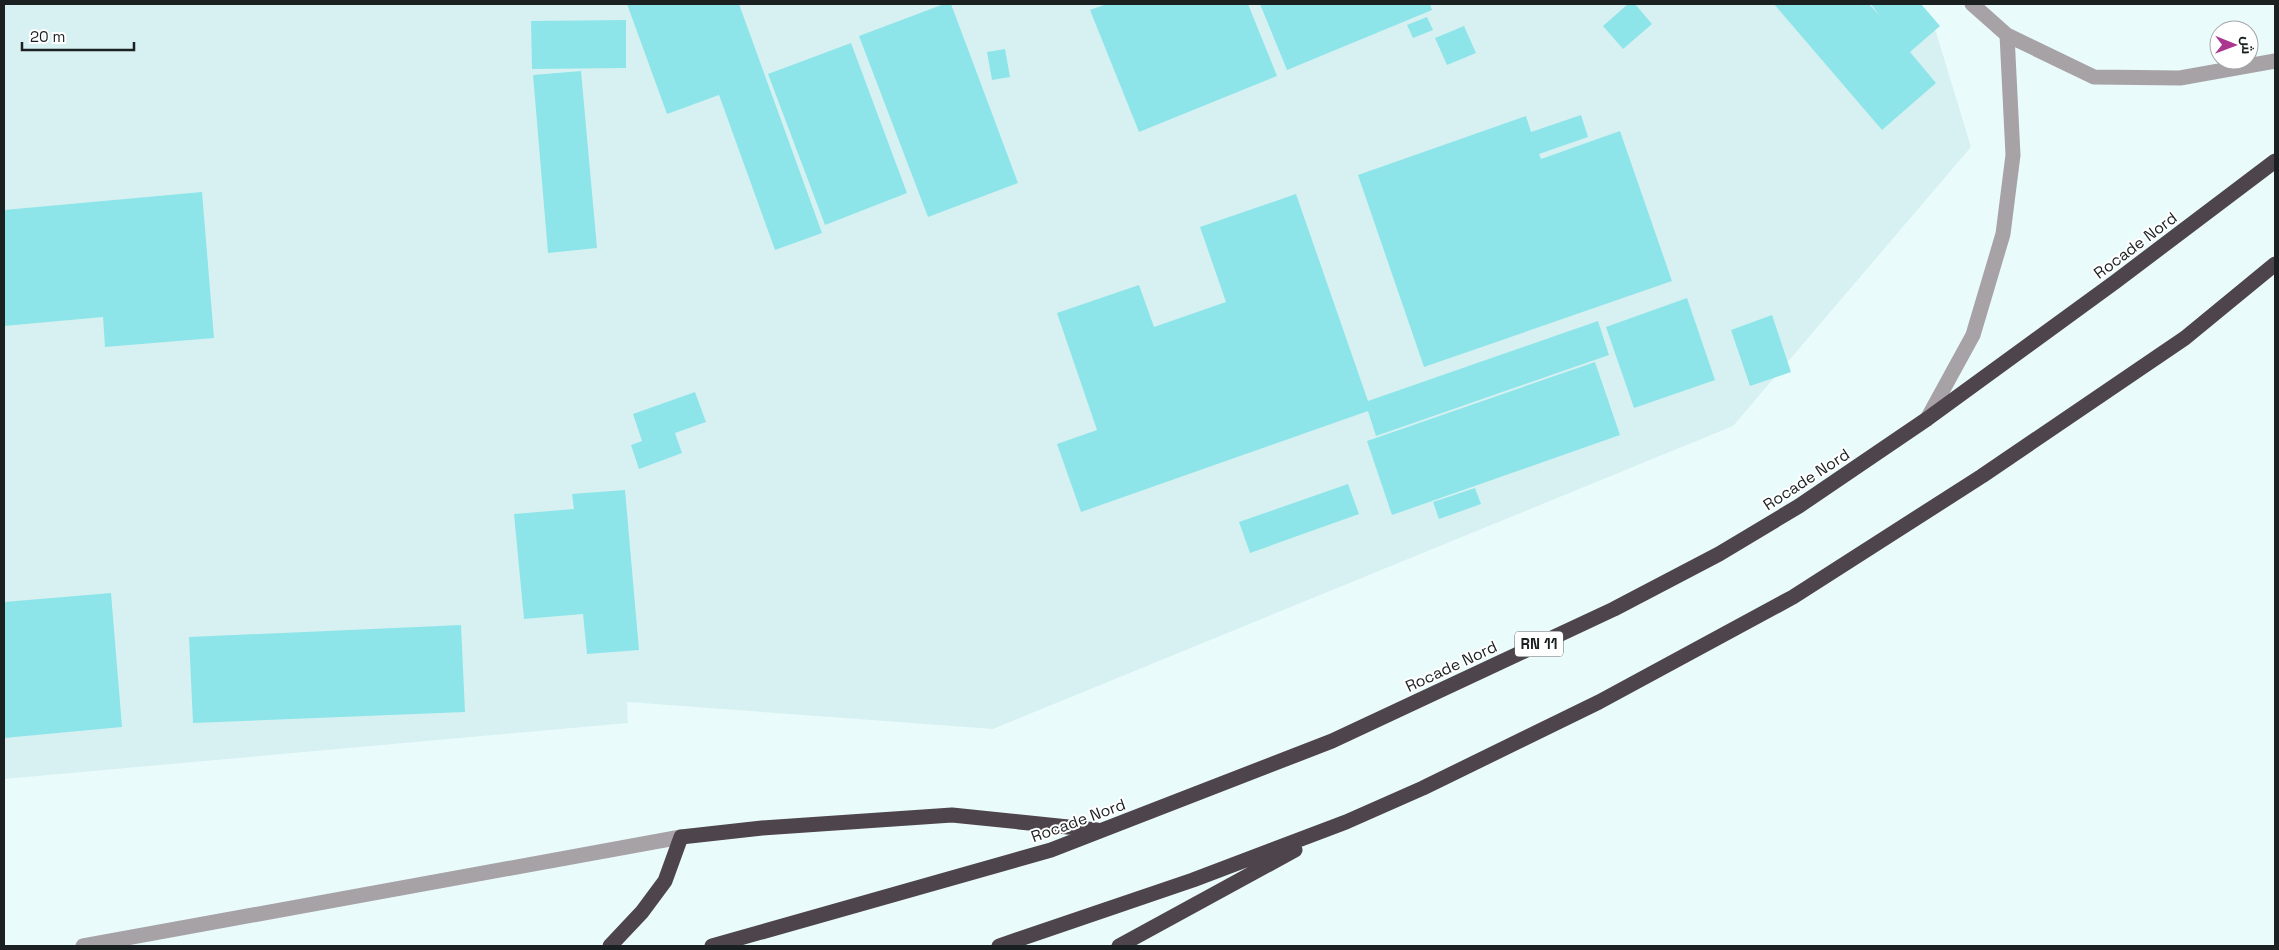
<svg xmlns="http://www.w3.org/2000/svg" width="2279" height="950" font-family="'Space Grotesk',Cairo,sans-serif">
	<rect width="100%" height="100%" fill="#eafbfc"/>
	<path fill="#d7f1f2" d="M4 4H1908L1936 32 1971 147 1733 426 993 729 627 702 628 723 4 779Z"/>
	<path fill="#8ee5e9" d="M627 4H739L822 233 775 250 719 95 667 114Z
		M944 4H951L1018 183 928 217 859 36Z
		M1107 4H1248L1277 76 1139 132 1090 10Z
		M1260 4H1430L1432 10 1287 70Z
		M1628 4H1635L1652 24 1623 49 1603 26Z
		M1774 4H1869L1880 16 1871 4H1921L1940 26 1910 52 1936 83 1882 130Z
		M1427 17 1433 30 1413 38 1407 25Z
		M626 20V68L532 69 531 21Z
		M1464 26 1476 53 1447 65 1435 38Z
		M851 43 907 193 825 225 768 74Z
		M1005 49 1010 77 992 80 987 52Z
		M581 71 597 248 548 253 533 75Z
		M1581 115 1588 137 1539 154 1541 159 1620 131 1672 281 1424 367 1358 175 1526 116 1531 132Z
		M202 192 214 338 105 347 103 317 4 326V210Z
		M1296 194 1368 401 1598 321 1609 355 1376 436 1368 411 1081 512 1057 444 1097 430 1057 313 1139 285 1154 327 1226 302 1200 227Z
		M1687 298 1715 380 1634 408 1606 327Z
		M1772 315 1791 372 1750 386 1731 330Z
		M1595 362 1620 435 1392 515 1367 441Z
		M695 392 706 422 675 433 682 453 639 469 631 445 642 441 633 414Z
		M1348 484 1359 514 1250 553 1239 522Z
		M1475 488 1481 504 1439 519 1433 502Z
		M625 490 639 650 587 654 583 614 524 619 514 514 574 509 572 494Z
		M111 593 122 727 4 738V602Z
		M461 625 465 712 193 723 189 637Z"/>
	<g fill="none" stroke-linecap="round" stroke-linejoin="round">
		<path stroke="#a7a2a5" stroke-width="15" d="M1972 4 2007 35 2094 77 2180 78 2275 61
			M1927 419 1973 335 2003 234 2013 155 2007 35
			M83 946 681 837"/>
		<path stroke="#4e444b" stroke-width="15" d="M610 946 642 912 665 881 681 837 762 828 952 815 1097 830
			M712 946 1051 850 1332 741 1614 609 1719 554 1799 506 1927 419 2115 282 2275 161
			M999 946 1193 880 1346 822 1423 788 1599 702 1793 597 1982 476 2185 338 2275 264
			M1119 946 1295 850"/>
	</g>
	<g text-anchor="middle" stroke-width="4" stroke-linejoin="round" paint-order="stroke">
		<rect fill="#fff" stroke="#5f6464" stroke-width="1" x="1515" y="631.5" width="48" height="25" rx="4"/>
		<g font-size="15" font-weight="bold" fill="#1b2121">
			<text x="1539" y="649">RN 11</text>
		</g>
		<g font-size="16" fill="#1b2121" stroke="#fff">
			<text transform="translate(2135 245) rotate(-37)" y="6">Rocade Nord</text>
			<text transform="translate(1806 479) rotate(-33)" y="6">Rocade Nord</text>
			<text transform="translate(1451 666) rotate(-25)" y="6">Rocade Nord</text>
			<text transform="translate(1078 820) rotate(-20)" y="6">Rocade Nord</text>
		</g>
	</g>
	<rect width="2279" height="950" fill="none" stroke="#1b2121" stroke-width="10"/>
	<g transform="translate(2234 45) rotate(91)"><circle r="24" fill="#ffffff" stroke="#a4a6a6"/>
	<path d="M0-4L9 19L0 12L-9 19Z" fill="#aa3690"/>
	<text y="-8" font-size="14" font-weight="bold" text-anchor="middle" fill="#1b2121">ش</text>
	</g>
	<path d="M22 42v8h112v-8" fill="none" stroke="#1b2121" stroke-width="2.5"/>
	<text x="30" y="42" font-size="15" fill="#1b2121" stroke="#ffffff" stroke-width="4" paint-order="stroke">20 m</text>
</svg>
